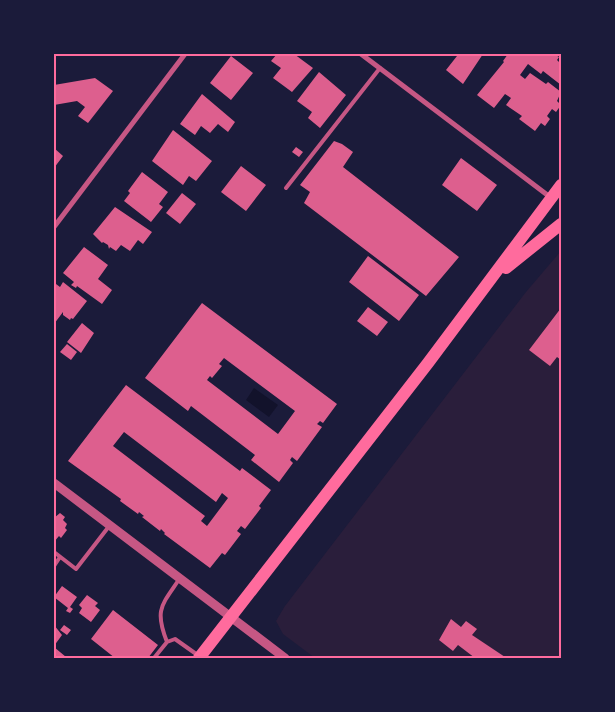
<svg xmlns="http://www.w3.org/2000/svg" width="615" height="712" font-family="Quicksand,sans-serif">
	<rect width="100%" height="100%" fill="#1b1b3a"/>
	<path fill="#2a1e3b" d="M561 251V658H315L283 634 276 621 285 606 526 292Z"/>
	<path fill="#12122b" d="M254 388 278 405 269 417 246 400Z"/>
	<path fill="#dd5f8e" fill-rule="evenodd" d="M277 54H294L313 68 292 92 273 78 281 68 271 61Z
		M454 54H483L463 84 446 70 457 56Z
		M508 54H554L559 57 557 60 561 64V85L543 71 541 74 528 64 520 75 525 79 530 73 546 84 548 82 561 92 557 101 561 105 556 112 552 109 547 116 550 119 545 126 541 123 535 131 519 119 522 116 506 105 511 98 505 94 494 108 477 95 504 62 503 61Z
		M231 56 253 73 231 100 210 83Z
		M319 72 346 95 320 128 308 118 312 112 297 101Z
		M95 78 113 91 88 123 78 116 85 107 77 101 54 105V85Z
		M202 94 235 122 228 132 218 124 210 133 201 126 195 135 180 124Z
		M173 130 212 161 196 181 189 176 183 185 152 161Z
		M334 141 342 144 353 152 343 167 459 257 426 296 304 203 310 192 300 185Z
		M296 147 303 152 299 157 292 152Z
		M54 148 63 156 54 168Z
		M461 158 497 185 477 211 442 185Z
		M241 166 266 185 246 211 221 192Z
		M142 172 168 192 159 204 163 207 151 222 124 201 130 193 128 191Z
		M182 193 196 204 180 224 166 213Z
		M115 207 152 232 143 244 138 240 130 251 121 245 116 251 110 247 109 249 108 245 103 242 102 243 93 234Z
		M84 247 108 265 98 279 112 290 102 304 77 286 76 288 71 285 74 282 63 273Z
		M368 256 419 295 399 321 349 282Z
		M63 282 87 301 73 319 71 318 70 320 63 315V312L54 324V287L56 284 60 287Z
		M202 303 337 404 323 423 320 421 317 424 322 427 297 461 292 457 290 460 293 463 279 482 251 460 255 455 191 406 188 411 145 378ZM224 358 295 411 278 434 207 380 210 376 212 378 222 366 219 364Z
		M368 307 388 322 377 336 357 321Z
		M561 308V360L557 357 550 366 529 350Z
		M82 323 94 333 81 353 67 342Z
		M67 344 77 352 71 360 60 352Z
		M126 385 240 471 242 468 271 490 259 506 261 508 245 529 241 526 237 531 241 534 225 555 222 553 210 568 164 534 165 533 161 529 160 531 142 517 144 516 139 512 138 514 120 501 121 499 68 461ZM124 432 216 502 222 493 228 498 207 526 201 521 205 516 113 446Z
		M60 513 65 517 63 520 67 524 65 528 67 530 61 538 59 536 54 542V518Z
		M62 586 77 597 70 607 73 609 70 613 66 611 68 608 54 597Z
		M87 595 98 603 95 606 100 610 91 622 79 613 82 608 79 605Z
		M113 610 158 645 148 658H115L91 639Z
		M451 619 461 627 466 621 477 629 472 635 505 657 475 658 458 645 453 651 439 640Z
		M54 625 62 635 54 646Z
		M64 625 71 630 67 635 60 630Z
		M54 647 66 657 65 658H54Z"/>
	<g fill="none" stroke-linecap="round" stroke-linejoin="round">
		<path stroke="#c65784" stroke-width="4" d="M286 188 380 68
			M54 552 76 569 110 525
			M54 566 60 557
			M167 642C154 609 162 605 180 578
			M154 658 167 642 175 639 199 656"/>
		<path stroke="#c65784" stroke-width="5" d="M361 54 550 197
			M54 227 185 54"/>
		<path stroke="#c65784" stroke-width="9" d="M54 483 285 658"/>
		<path stroke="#ff6b9d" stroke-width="12" d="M506 268 561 224
			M199 658 428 363 561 185"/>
	</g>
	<rect width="615" height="712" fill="none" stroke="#1b1b3a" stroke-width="110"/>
	<rect x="55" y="55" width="505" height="602" fill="none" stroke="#ff6b9d" stroke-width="2"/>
</svg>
